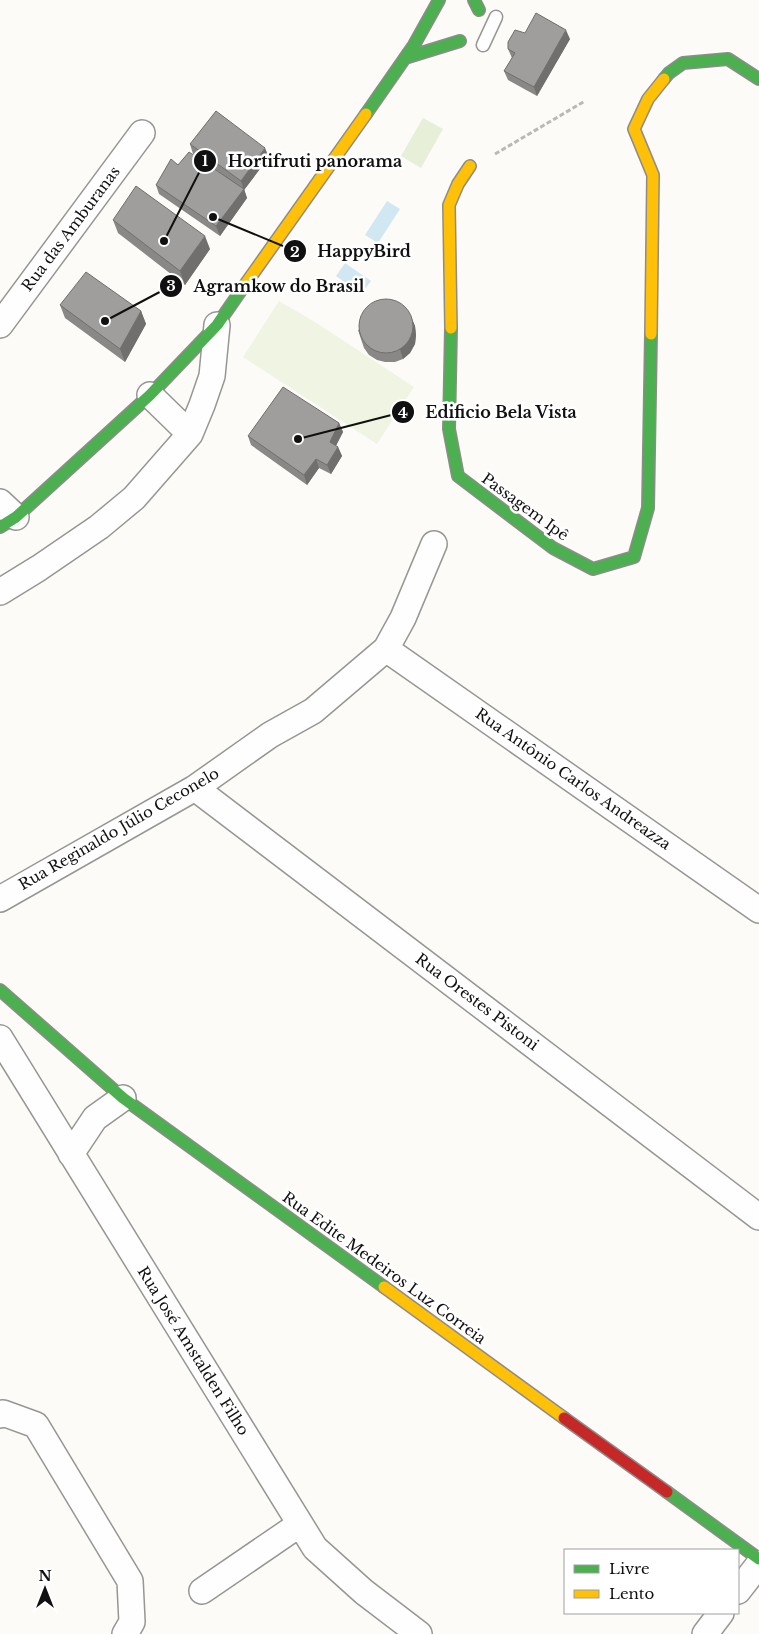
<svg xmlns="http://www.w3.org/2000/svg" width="759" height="1634" font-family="'Libre Baskerville',serif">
	<rect width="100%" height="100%" fill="#fcfbf7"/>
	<path fill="#e7efd9" d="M423 118 443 129 421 168 401 156Z"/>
	<path fill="#eff4e3" d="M279 301 315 322 414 387 377 444 243 357Z"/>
	<path fill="#d1e7f2" d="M387 201 400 209 378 243 365 235Z
		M345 263 371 281 361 294 336 276Z"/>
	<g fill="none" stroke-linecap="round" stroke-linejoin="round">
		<defs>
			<path id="lane" d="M483 45 496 17"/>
			<path id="street" d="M0 325 142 133
				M150 395 190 434
				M0 502 16 517
				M0 592 39 568 99 527 134 498 190 434 202 405 212 376 217 325
				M386 649 759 910
				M195 788 759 1217
				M0 899 195 788 270 735 313 711 386 649 403 618 434 544
				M0 1038 315 1548 364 1592 419 1634
				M71 1154 95 1118 123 1098
				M0 1415 3 1413 36 1425 130 1581 132 1622 125 1634
				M202 1591 300 1524
				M738 1591 759 1564
				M705 1634 721 1613"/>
			<path id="fast" d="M474 0 479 10
				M405 58 460 41
				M664 79 669 73 683 63 728 59 759 79
				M366 114 414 45 439 0
				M451 328 449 429 458 476 553 548 593 569 634 557 648 508 651 334
				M0 527 16 517 150 395 217 325 242 289
				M0 990 123 1098 384 1287
				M667 1492 759 1559"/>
			<path id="slow" d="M242 289 366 114
				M451 328 449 205 458 184 470 166
				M651 334 653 175 634 129 648 99 664 79
				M384 1287 564 1418"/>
			<path id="jam" d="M564 1418 667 1492"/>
		</defs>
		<use href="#lane" stroke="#969694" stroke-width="15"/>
		<use href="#street" stroke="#969694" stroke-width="28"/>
		<use href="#fast" stroke="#8d8c8b" stroke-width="14"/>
		<use href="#slow" stroke="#8d8c8b" stroke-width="14"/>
		<use href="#jam" stroke="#8d8c8b" stroke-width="14"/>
		<path stroke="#b9b9b8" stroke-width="3" stroke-dasharray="5 2.5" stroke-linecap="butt" d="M495 154 585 101"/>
		<use href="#lane" stroke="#fffefe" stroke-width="12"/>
		<use href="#street" stroke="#fffefe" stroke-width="25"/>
		<use href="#fast" stroke="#4caf50" stroke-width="11"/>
		<use href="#slow" stroke="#ffc107" stroke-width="11"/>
		<use href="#jam" stroke="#c62828" stroke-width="11"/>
	</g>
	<path fill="#8a8886" d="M525 33 570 39 537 96 508 80 504 71 512 58 508 49Z
		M190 144 269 157 244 190V189L247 198 220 236 159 194 156 185 178 165 231 181 193 154Z
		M113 220 210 249 185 285 118 233Z
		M60 305 141 311 146 324 125 362 65 318Z
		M411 317 415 326 416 335 415 344 410 353 403 359 395 362H385L377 360 369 355 364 348 358 330Z
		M339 423 343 432 336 446 338 447 342 456 331 474 319 468 307 485 251 445 248 436Z"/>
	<path fill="#706f6d" d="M566 30 570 39 537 96 534 87Z
		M265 148 269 157 244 190 241 181Z
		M244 189 247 198 220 236 216 226Z
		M205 236 210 249 185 285 180 271Z
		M141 311 146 324 125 362 120 349Z
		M411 317 415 326 416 335 415 344 410 353 403 359 400 349Z
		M339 423 343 432 333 451 330 442Z
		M338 447 342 456 331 474 327 465Z
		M316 459 319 468 307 485 304 475Z"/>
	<path fill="#a09e9c" stroke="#706f6d" d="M536 13 566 30 534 87 504 71 515 53 508 49V42L515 30 525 33Z
		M216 111 265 148 241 181 190 144Z
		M189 152 244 189 216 226 156 185 171 159 178 165Z
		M136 186 205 236 180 271 113 220Z
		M86 272 141 311 120 349 60 305Z
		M359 326a27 27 0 1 1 54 0a27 27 0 1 1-54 0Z
		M283 387 339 423 330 442 338 447 327 465 316 459 304 475 248 436Z"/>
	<g text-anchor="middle" stroke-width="5" stroke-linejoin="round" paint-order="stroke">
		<g font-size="15" fill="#101010" stroke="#fff">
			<text transform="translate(71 229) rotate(-53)" y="5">Rua das Amburanas</text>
			<text transform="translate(525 507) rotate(36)" y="5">Passagem Ipê</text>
			<text transform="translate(573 779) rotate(35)" y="5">Rua Antônio Carlos Andreazza</text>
			<text transform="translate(119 829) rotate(-30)" y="5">Rua Reginaldo Júlio Ceconelo</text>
			<text transform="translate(477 1002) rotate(37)" y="5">Rua Orestes Pistoni</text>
			<text transform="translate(384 1268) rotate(36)" y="5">Rua Edite Medeiros Luz Correia</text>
			<text transform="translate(193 1351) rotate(58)" y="5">Rua José Amstalden Filho</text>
		</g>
	</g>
	<path fill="none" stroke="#101010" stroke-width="2" d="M164 241L205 161M213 217L295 251M105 321L171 286M298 439L403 412"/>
	<g fill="#101010" stroke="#fff" stroke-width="2">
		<circle cx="164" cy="241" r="5"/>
		<circle cx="213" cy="217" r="5"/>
		<circle cx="105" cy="321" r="5"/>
		<circle cx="298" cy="439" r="5"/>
		<circle cx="205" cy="161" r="12"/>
		<circle cx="295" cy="251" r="12"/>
		<circle cx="171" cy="286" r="12"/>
		<circle cx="403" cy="412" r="12"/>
	</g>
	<g font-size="15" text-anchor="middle" font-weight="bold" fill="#fff">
		<text x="205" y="166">1</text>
		<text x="295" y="257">2</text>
		<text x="171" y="291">3</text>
		<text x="403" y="418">4</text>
	</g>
	<g font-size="16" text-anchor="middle" font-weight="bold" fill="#101010" stroke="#fff" stroke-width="5" stroke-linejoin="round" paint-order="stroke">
		<text x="315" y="167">Hortifruti panorama</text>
		<text x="364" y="257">HappyBird</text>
		<text x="279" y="292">Agramkow do Brasil</text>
		<text x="501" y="418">Edificio Bela Vista</text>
	</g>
	<rect x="564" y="1549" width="175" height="65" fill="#ffffff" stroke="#9f9f9f"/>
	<rect x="574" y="1565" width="25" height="8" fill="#4caf50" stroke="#9f9f9f"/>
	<text x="609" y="1574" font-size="15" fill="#101010">Livre</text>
	<rect x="574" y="1590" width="25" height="8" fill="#ffc107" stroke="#9f9f9f"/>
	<text x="609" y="1599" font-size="15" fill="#101010">Lento</text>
	<g transform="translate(45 1589)" stroke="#ffffff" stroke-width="4" paint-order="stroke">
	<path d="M0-4L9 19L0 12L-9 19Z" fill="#101010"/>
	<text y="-8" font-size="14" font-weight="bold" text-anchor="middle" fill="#101010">N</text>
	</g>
</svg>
